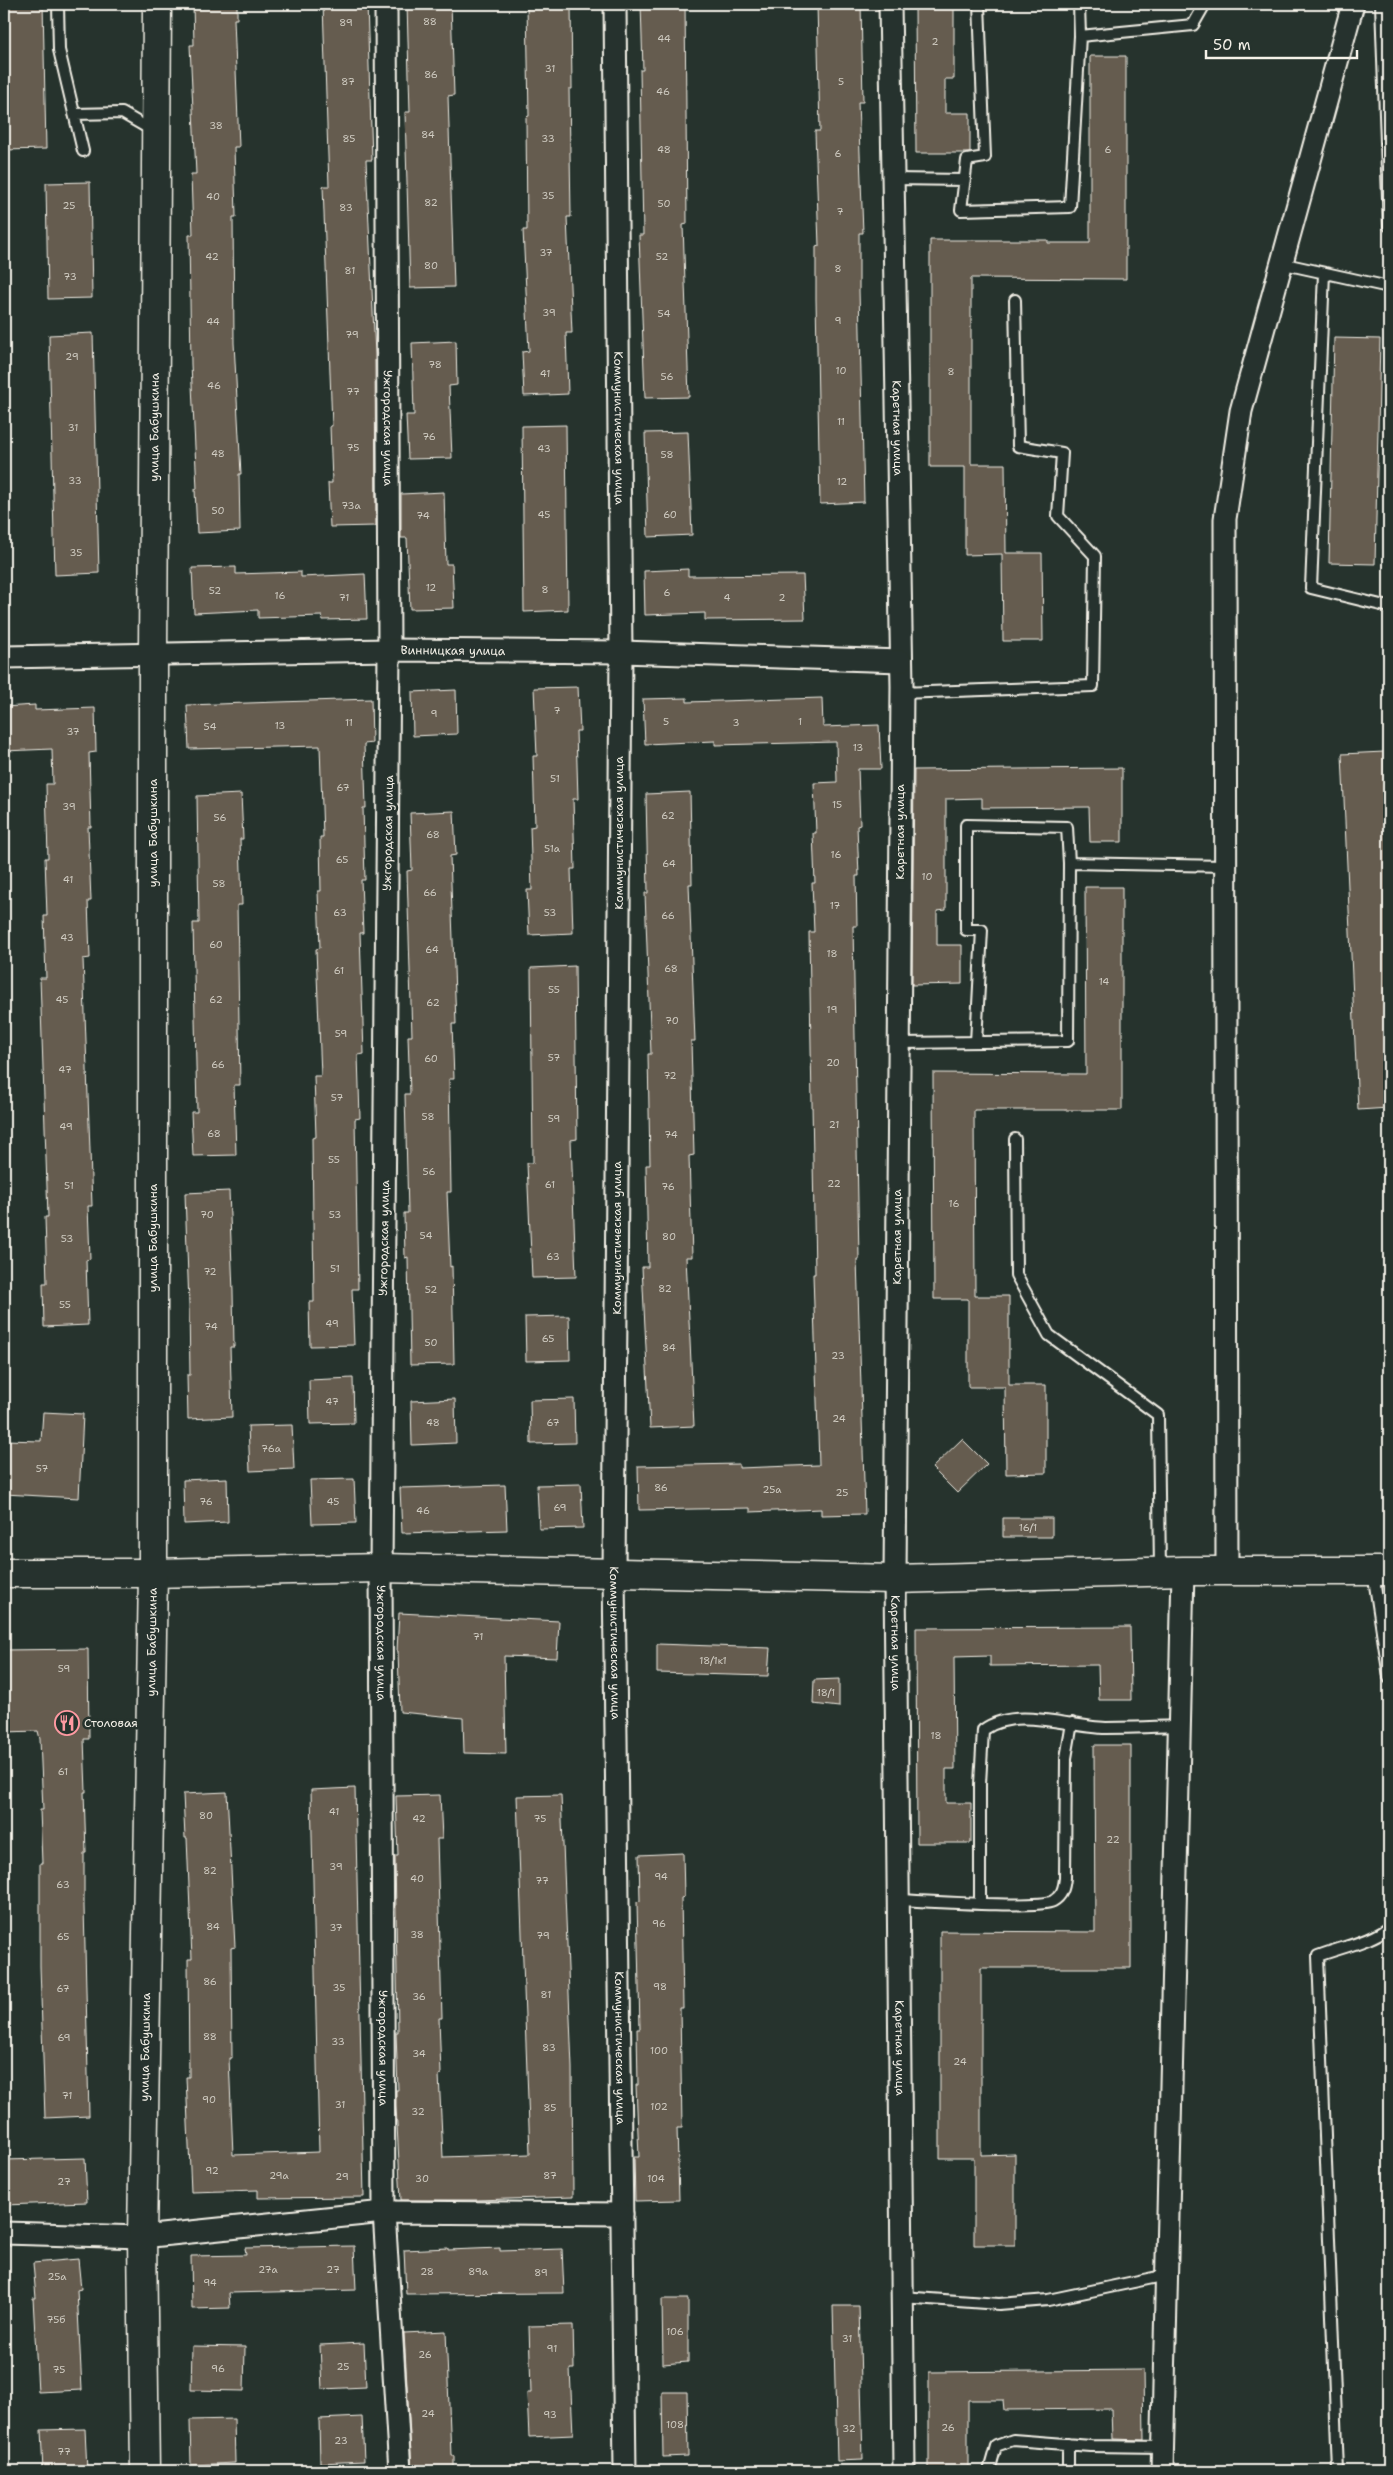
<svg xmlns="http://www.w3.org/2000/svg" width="1393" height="2475" font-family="'Shantell Sans',sans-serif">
	<rect width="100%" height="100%" fill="#26332d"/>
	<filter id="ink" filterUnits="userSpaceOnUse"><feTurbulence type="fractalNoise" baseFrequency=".02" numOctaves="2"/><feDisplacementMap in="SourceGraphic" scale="10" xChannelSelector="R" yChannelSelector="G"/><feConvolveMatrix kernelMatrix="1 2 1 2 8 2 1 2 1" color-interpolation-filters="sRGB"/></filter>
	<g filter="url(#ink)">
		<path fill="#655b4f" stroke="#f4f1e8" d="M4 4H43L46 149 4 150Z
			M193 4H237V19H234L239 147H234L236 217H233L234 343 241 474H239L240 531 197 533 195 489H197L191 364 189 235H193L191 174H196L190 45H194Z
			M323 4H367L372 160H366L375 355 376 526 330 527 328 483H332L330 426H332L323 186H329Z
			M407 4H451L454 95 448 96 454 287 410 288 405 112H410Z
			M527 4H571L572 89H569L571 217H567L572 333H566L568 394 524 396 522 352 529 351 523 230H527L526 117 529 116Z
			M641 4H685L687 224 683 225 689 397 645 398 639 235H643L640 70H643Z
			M817 4H861L863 102H858L863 233H859V290L864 502 820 504 816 299V247L819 246 815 131H820Z
			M915 4H954V79H945V113H970V153H916Z
			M1090 56H1126V279L971 278V464H1005L1006 553H1042L1043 641H1003L1002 554 965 555V467H930V240H1048V243H1090Z
			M90 182 92 298 48 299 46 183Z
			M93 333 99 573 55 575 49 335Z
			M1334 338 1380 339 1375 564 1329 563Z
			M456 341 457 385 449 386 452 458 408 459 406 415H414L412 343Z
			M566 425 568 610 524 612 522 426Z
			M688 432 692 535 648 537 645 433Z
			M444 492 446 564H452L454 608 410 609 407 538H401V494Z
			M236 567V574L301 572V577L365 574 367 619 323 620 322 616 258 618V610L194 613 192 568Z
			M688 569V576L803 575 805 619 705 620V613L645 615 644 571Z
			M578 687 580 731H576L578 799H573L575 869H571L573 933 529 935 527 890H532L530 827 535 826 533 756H537L534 688Z
			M456 690 457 734 413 736 412 692Z
			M687 698V702L822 698 823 727 879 725 881 769H858L860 825 857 826 859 876H856L857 926H853L859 1259H857L865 1514 821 1515V1509L750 1512V1508L639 1510 638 1466 739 1464V1468L819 1465 813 1274H815L809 932H814L812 883H815L813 833H816L814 783 837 782 836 742 715 745V741L645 744 643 699Z
			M371 699 372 743 364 744 366 808H363L365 880H361L363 933H360L364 1054 358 1055 360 1118 355 1119 358 1289H352L354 1345 310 1346 309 1302H314L312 1138 316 1137 314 1076H321L316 949 320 948 318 891H321L320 837H323L320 746 189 749 187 705Z
			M35 705V710L95 708 96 752 89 753 91 827H88L91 901H88L90 958 83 959 92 1206H88L90 1259 86 1260 88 1325 44 1327 43 1283H47L45 1217H48L40 978H46L44 916H47L45 858H48L46 784H53L52 749 4 751V707Z
			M1384 752 1389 871V1108L1358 1110 1342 754Z
			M1122 768V842H1090L1089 807 982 808V798L946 799V910L937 911V945H962V984L912 985 914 770Z
			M690 792 692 884H689L695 1041H691L694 1155 689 1156 692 1257H686L694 1426 650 1428 642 1267H648L646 1165H650L648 1054H651L645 893H648L646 794Z
			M241 794 243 839H240L242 905H237L240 1085H234L236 1155 193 1156 191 1112H197L193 923H199L197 796Z
			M454 811 456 855 450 856 456 1024H452L454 1079H449L451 1192H447L450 1267 452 1266 454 1364 410 1365 408 1257 405 1258 404 1213H408L405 1094H410L408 1036H412L407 871 412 870 410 813Z
			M1085 887H1122V1110H974L975 1296H1009V1385H1046V1473L1006 1474 1005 1387H968V1299H934L933 1073 1086 1074Z
			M575 966 577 1139 571 1140 576 1277 532 1278 527 1163H533L531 968Z
			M229 1191 233 1292 234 1347H230L232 1417 188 1419 187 1375H190L189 1305 185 1193Z
			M569 1316 570 1360 526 1361 525 1317Z
			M353 1378 354 1423 310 1424 309 1380Z
			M455 1399 456 1443 412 1445 411 1401Z
			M574 1399 575 1443 531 1444 530 1400Z
			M43 1412 83 1414 79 1498 4 1494V1440L41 1441Z
			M292 1425 294 1469 250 1471 248 1426Z
			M962 1439 987 1464 957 1493 932 1468Z
			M227 1478 228 1522 184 1524 183 1480Z
			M354 1479 356 1523 312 1524 310 1480Z
			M581 1484 583 1528 539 1529 537 1485Z
			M505 1485 507 1530 402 1533 400 1488Z
			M1003 1518H1052V1537H1003Z
			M399 1613 559 1621 557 1658 504 1656 506 1754 464 1753 463 1718 400 1712 398 1651H397Z
			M1130 1627 1131 1700H1099L1098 1665 990 1666V1656L954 1657 955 1769H946V1803H971V1843H917L916 1628Z
			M657 1644 770 1648 768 1676 657 1673Z
			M88 1649 89 1739H84L86 1792H84L86 1853H84V1906L89 2116 45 2118 40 1966V1863H42L40 1810H43L40 1739 38 1731 4 1732V1650Z
			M839 1679V1707L813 1704 814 1680Z
			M1094 1745H1131V1968H981V2155L1015 2154V2245H974V2158H940V1931L1095 1932Z
			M355 1788 364 2197 258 2198V2190L191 2192 186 2077H189L188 1959H192L187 1838H185L183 1794 227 1792 235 1947 231 1948 232 2058H229L233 2155 319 2152 311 1790Z
			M440 1795 442 1839H437L442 2018H439L441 2074 439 2075 443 2157 530 2154 517 1796 561 1795 572 2068 573 2197 476 2200H401L396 2106V2090H398L396 2032H398L395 1856H398L396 1796Z
			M683 1853 684 1897 681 1898 683 2008H680L682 2128H677L679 2200 635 2201 634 2157H639L636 2085H638L637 2029H640L637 1902 640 1901 639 1855Z
			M85 2158 87 2202 4 2205V2160Z
			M354 2246 356 2290 229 2293 230 2308 192 2309 191 2256 246 2255 245 2248Z
			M448 2248V2250L500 2248V2251L562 2249 564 2293 406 2294 404 2250Z
			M78 2259 81 2289 77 2290 82 2390 38 2392 33 2298H36L33 2263Z
			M662 2299H688V2362L663 2364Z
			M833 2306H859L863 2460 837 2461Z
			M573 2325 574 2369H570L573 2435 529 2437 527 2393H531L529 2326Z
			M446 2331 451 2456H454V2471H412L404 2333Z
			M364 2343 366 2387 322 2389 320 2345Z
			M192 2346 245 2347 244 2391 191 2390Z
			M1143 2370 1144 2440 1112 2439 1111 2409 1004 2410 1003 2400H968V2471H929V2372Z
			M662 2392H687L688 2456 663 2457Z
			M362 2417 364 2461 320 2463 319 2419Z
			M234 2419 235 2463 191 2465 190 2420Z
			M85 2429 87 2471H43L41 2430Z"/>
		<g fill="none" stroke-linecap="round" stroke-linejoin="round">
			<defs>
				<path id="lane" d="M58 4 59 50 83 151
					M979 4 985 157 967 160 961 210 1070 207 1080 36 1079 4
					M1381 4 1389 226
					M1080 36 1193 25 1205 4
					M74 114 122 113 153 131
					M893 179 965 180
					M1280 263 1389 287
					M1324 273 1311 588 1389 607
					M901 693 1093 686 1095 556 1058 516 1062 453 1018 446 1015 300
					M976 1042 982 930H966V825L1067 827 1069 863
					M899 1043 1068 1041 1069 863 1226 866
					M1015 1139 1016 1275 1049 1335 1158 1415 1160 1570
					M1373 1572 1389 1677
					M898 1900C923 1901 1038 1909 1053 1901 1062 1896 1064 1888 1065 1878L1066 1758 1072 1723
					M980 1902V1784L983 1730C1016 1706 1068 1727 1106 1728 1131 1728 1155 1727 1180 1726
					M902 2297 999 2304 1048 2300 1167 2275
					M1068 2444V2471
					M989 2471 996 2446 1013 2440 1091 2446 1163 2447
					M1338 2471 1318 1956C1341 1947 1371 1942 1389 1927"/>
				<g id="street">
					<path id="s1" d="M386 4 389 650 381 1568 384 2212 400 2471"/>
					<path id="s2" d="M615 4 621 652 614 1574 625 2471"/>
					<path id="s3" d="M890 4 902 686 895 1579 904 2471"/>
					<path id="s4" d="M4 657 389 650 621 652 901 661"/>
					<path d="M1227 1572 1225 519 1241 411 1353 4"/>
					<path d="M4 2233 142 2237 384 2212 622 2214"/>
					<path d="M1162 2471 1183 1571"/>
				</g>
				<g id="secondary">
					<path d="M4 1573H153L381 1568 895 1579 1183 1571H1389"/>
					<path id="s5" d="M145 2471 142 2237 153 1573V653L157 4"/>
				</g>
			</defs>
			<use href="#lane" stroke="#f4f1e8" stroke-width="14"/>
			<use href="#street" stroke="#f4f1e8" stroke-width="25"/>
			<use href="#secondary" stroke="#f4f1e8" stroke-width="31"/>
			<use href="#lane" stroke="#26332d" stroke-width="10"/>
			<use href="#street" stroke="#26332d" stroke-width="21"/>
			<use href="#secondary" stroke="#26332d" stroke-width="28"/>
		</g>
	</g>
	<defs>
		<symbol id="restaurant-ring" viewBox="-11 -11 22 22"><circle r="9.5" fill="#26332d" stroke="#ff9aa2" stroke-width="1.5"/><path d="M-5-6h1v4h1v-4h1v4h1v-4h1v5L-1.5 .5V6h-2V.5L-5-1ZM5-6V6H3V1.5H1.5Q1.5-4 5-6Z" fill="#ff9aa2"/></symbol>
	</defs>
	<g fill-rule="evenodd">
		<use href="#restaurant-ring" x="53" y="1709" width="28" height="28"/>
	</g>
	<g text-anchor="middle" stroke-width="5" stroke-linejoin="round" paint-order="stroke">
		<g font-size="10" fill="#d0ccc2">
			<text x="430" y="25">88</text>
			<text x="346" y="26">89</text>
			<text x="664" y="42">44</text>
			<text x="935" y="45">2</text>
			<text x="550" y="72">31</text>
			<text x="431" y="78">86</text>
			<text x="348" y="85">87</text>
			<text x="841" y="85">5</text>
			<text x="663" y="95">46</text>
			<text x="216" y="129">38</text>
			<text x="428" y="138">84</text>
			<text x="349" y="142">85</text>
			<text x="548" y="142">33</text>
			<text x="664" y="153">48</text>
			<text x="1108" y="153">6</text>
			<text x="838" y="157">6</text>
			<text x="548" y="199">35</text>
			<text x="213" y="200">40</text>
			<text x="431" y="206">82</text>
			<text x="664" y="207">50</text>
			<text x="69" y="209">25</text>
			<text x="346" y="211">83</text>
			<text x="840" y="215">7</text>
			<text x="546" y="256">37</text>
			<text x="212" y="260">42</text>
			<text x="662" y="260">52</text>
			<text x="431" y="269">80</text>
			<text x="838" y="272">8</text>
			<text x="350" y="274">81</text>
			<text x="70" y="280">73</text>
			<text x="549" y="316">39</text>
			<text x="664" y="317">54</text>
			<text x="838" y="324">9</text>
			<text x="213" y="325">44</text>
			<text x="352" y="338">79</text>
			<text x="72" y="360">29</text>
			<text x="435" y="368">78</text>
			<text x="841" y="374">10</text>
			<text x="951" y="375">8</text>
			<text x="545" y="377">41</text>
			<text x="667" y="380">56</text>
			<text x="214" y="389">46</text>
			<text x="353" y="395">77</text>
			<text x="841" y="425">11</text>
			<text x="73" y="431">31</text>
			<text x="429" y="440">76</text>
			<text x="353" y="451">75</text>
			<text x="544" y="452">43</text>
			<text x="218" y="457">48</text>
			<text x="667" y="458">58</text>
			<text x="75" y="484">33</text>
			<text x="842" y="485">12</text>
			<text x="351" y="509">73а</text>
			<text x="218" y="514">50</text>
			<text x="544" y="518">45</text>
			<text x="670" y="518">60</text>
			<text x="423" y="519">74</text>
			<text x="76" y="556">35</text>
			<text x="431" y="591">12</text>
			<text x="545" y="593">8</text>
			<text x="215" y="594">52</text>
			<text x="667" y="596">6</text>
			<text x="280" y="599">16</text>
			<text x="344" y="601">71</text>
			<text x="727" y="601">4</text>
			<text x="782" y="601">2</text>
			<text x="557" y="714">7</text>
			<text x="434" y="717">9</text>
			<text x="666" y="725">5</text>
			<text x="800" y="725">1</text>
			<text x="349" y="726">11</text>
			<text x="736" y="726">3</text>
			<text x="280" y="729">13</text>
			<text x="210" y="730">54</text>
			<text x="73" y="735">37</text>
			<text x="858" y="751">13</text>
			<text x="555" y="782">51</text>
			<text x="343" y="791">67</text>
			<text x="837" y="808">15</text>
			<text x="69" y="810">39</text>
			<text x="668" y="819">62</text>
			<text x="220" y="821">56</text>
			<text x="433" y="838">68</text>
			<text x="552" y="852">51а</text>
			<text x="836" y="858">16</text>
			<text x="342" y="863">65</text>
			<text x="669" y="867">64</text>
			<text x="927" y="880">10</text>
			<text x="68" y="883">41</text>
			<text x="219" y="887">58</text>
			<text x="430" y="896">66</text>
			<text x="835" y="909">17</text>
			<text x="340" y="916">63</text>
			<text x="550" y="916">53</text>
			<text x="668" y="919">66</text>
			<text x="67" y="941">43</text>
			<text x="216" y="948">60</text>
			<text x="432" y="953">64</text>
			<text x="832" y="957">18</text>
			<text x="671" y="972">68</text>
			<text x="339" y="974">61</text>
			<text x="1104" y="985">14</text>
			<text x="554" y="993">55</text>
			<text x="62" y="1003">45</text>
			<text x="216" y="1003">62</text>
			<text x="433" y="1006">62</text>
			<text x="832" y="1013">19</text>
			<text x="672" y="1024">70</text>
			<text x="341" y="1037">59</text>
			<text x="554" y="1061">57</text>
			<text x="431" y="1062">60</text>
			<text x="833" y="1066">20</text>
			<text x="218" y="1068">66</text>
			<text x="65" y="1073">47</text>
			<text x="670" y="1079">72</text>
			<text x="337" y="1101">57</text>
			<text x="428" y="1120">58</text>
			<text x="554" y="1122">59</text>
			<text x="834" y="1128">21</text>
			<text x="66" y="1130">49</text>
			<text x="214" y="1137">68</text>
			<text x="671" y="1138">74</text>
			<text x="334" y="1163">55</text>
			<text x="429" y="1175">56</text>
			<text x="834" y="1187">22</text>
			<text x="550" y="1188">61</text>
			<text x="69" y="1189">51</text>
			<text x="668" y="1190">76</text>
			<text x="954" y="1207">16</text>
			<text x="207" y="1218">70</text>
			<text x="335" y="1218">53</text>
			<text x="426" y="1239">54</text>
			<text x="669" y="1240">80</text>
			<text x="67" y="1242">53</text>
			<text x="553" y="1260">63</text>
			<text x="335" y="1272">51</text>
			<text x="210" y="1275">72</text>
			<text x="665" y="1292">82</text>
			<text x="431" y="1293">52</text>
			<text x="65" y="1308">55</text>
			<text x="332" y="1327">49</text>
			<text x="211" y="1330">74</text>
			<text x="548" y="1342">65</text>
			<text x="431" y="1346">50</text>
			<text x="669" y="1351">84</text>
			<text x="838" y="1359">23</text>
			<text x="332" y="1405">47</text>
			<text x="839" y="1422">24</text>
			<text x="433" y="1426">48</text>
			<text x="553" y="1426">67</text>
			<text x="271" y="1452">76а</text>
			<text x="42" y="1472">57</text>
			<text x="661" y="1491">86</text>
			<text x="772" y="1493">25а</text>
			<text x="842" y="1496">25</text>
			<text x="206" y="1505">76</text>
			<text x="333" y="1505">45</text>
			<text x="560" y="1511">69</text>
			<text x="423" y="1514">46</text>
			<text x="1028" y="1531">16/1</text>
			<text x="478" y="1640">71</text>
			<text x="713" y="1664">18/1к1</text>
			<text x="64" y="1672">59</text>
			<text x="826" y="1696">18/1</text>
			<text x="936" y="1739">18</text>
			<text x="63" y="1775">61</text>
			<text x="334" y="1815">41</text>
			<text x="206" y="1819">80</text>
			<text x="419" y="1822">42</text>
			<text x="540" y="1822">75</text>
			<text x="1113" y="1843">22</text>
			<text x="336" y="1870">39</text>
			<text x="210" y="1874">82</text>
			<text x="661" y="1880">94</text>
			<text x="417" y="1882">40</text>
			<text x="542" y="1884">77</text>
			<text x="63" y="1888">63</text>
			<text x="659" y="1927">96</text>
			<text x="213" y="1930">84</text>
			<text x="336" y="1931">37</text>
			<text x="417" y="1938">38</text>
			<text x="543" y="1939">79</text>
			<text x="63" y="1940">65</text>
			<text x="210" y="1985">86</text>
			<text x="660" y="1990">98</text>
			<text x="339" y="1991">35</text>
			<text x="63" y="1992">67</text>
			<text x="546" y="1998">81</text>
			<text x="419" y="2000">36</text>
			<text x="210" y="2040">88</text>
			<text x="64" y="2041">69</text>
			<text x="338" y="2045">33</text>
			<text x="549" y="2051">83</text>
			<text x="659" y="2054">100</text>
			<text x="419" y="2057">34</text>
			<text x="960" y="2065">24</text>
			<text x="67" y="2099">71</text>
			<text x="209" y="2103">90</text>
			<text x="340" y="2108">31</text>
			<text x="659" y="2110">102</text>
			<text x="550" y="2111">85</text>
			<text x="418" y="2115">32</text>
			<text x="212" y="2174">92</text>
			<text x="279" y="2179">29а</text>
			<text x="550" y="2179">87</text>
			<text x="342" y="2180">29</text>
			<text x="422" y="2182">30</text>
			<text x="656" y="2182">104</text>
			<text x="64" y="2185">27</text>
			<text x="268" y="2273">27а</text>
			<text x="333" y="2273">27</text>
			<text x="427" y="2275">28</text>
			<text x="478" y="2275">89а</text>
			<text x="541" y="2276">89</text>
			<text x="57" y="2280">25а</text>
			<text x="210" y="2286">94</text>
			<text x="56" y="2323">75б</text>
			<text x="675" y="2335">106</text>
			<text x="847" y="2342">31</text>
			<text x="552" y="2352">91</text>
			<text x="425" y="2358">26</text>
			<text x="343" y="2370">25</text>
			<text x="218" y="2372">96</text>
			<text x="59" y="2373">75</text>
			<text x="428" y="2417">24</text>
			<text x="550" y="2418">93</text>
			<text x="675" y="2428">108</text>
			<text x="948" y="2431">26</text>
			<text x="849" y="2432">32</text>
			<text x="341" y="2444">23</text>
			<text x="64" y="2455">77</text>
		</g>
		<g font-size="12" fill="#f4f1e8" stroke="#26332d">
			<text dy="4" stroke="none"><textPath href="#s5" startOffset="2044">улица Бабушкина</textPath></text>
			<text dy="4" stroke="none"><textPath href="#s1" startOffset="424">Ужгородская улица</textPath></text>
			<text dy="4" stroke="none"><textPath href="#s2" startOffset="424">Коммунистическая улица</textPath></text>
			<text dy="4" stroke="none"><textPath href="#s3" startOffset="424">Каретная улица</textPath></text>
			<text dy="4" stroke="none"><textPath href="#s4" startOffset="449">Винницкая улица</textPath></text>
			<text transform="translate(900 832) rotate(-90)" y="4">Каретная улица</text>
			<text transform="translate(153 833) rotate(-90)" y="4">улица Бабушкина</text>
			<text transform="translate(388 833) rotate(-89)" y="4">Ужгородская улица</text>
			<text transform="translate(619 833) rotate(-90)" y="4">Коммунистическая улица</text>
			<text transform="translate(897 1237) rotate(-90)" y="4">Каретная улица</text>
			<text transform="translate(153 1238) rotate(-90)" y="4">улица Бабушкина</text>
			<text transform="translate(384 1238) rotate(-89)" y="4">Ужгородская улица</text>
			<text transform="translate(617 1238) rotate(-90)" y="4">Коммунистическая улица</text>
			<text dy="4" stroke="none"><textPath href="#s2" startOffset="1639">Коммунистическая улица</textPath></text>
			<text dy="4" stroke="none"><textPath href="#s3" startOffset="1639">Каретная улица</textPath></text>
			<text dy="4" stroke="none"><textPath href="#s5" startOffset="829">улица Бабушкина</textPath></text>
			<text dy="4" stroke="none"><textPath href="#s1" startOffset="1639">Ужгородская улица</textPath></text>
			<text dy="4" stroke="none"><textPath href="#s5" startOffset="424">улица Бабушкина</textPath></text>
			<text dy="4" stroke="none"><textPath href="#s2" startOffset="2044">Коммунистическая улица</textPath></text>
			<text dy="4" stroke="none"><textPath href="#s3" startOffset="2044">Каретная улица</textPath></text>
			<text dy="4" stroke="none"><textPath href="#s1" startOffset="2044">Ужгородская улица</textPath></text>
		</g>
		<g font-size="12" fill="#f4f1e8" stroke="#26332d" text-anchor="start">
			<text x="84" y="1727">Столовая</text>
		</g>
	</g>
	<rect width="1393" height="2475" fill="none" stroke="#26332d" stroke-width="20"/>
	<rect x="10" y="10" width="1373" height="2455" fill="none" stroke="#f4f1e8" stroke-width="2" filter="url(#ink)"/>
	<path d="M1206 50v8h151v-8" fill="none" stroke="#f4f1e8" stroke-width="2.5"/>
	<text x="1213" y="50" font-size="15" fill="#f4f1e8" stroke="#26332d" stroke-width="4" paint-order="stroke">50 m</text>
</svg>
